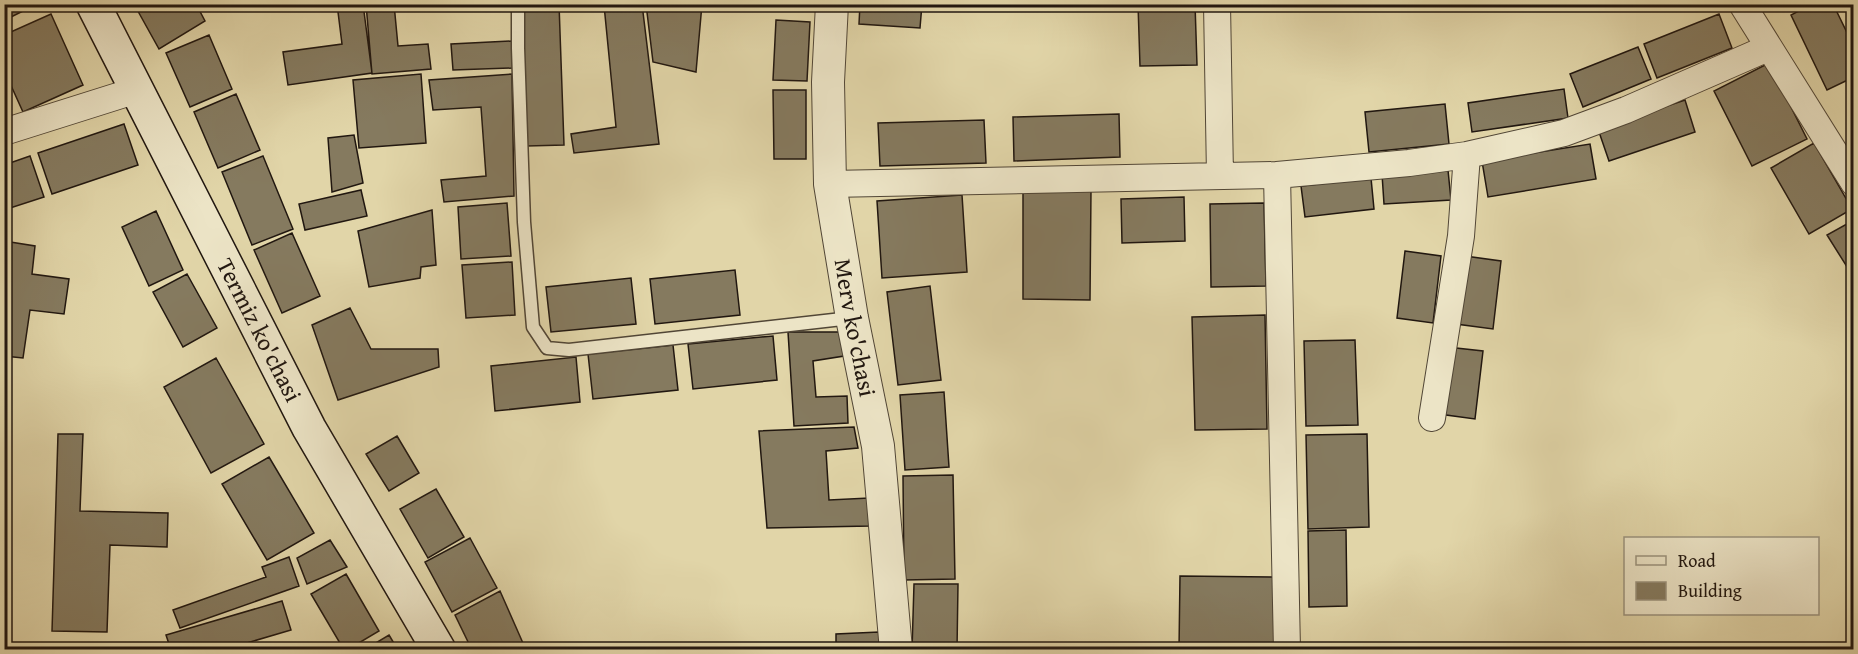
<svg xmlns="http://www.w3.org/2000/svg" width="1858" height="654" font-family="'Gentium Book Plus',serif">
	<rect width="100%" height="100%" fill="#e1d5a8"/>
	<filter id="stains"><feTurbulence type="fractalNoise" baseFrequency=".00333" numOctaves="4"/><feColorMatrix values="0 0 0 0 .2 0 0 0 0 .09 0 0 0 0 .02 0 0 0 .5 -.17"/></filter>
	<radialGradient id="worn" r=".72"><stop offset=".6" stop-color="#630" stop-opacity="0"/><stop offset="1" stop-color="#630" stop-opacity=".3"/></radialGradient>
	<path fill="#857a5f" stroke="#211710" stroke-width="1.5" d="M4 4H37L7 19 4 15Z
		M134 4H196L205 21 159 49Z
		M337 4H363L372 73 288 85 283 52 342 44Z
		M366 4H394L398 46 428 44 431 69 372 74Z
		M522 4H559L564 145 527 146Z
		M642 4 659 144 574 153 571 134 616 127 604 5Z
		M646 4H702L696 72 653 62Z
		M860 4H922L920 28 859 24Z
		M1138 4H1195L1197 65 1140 66Z
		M1812 4H1833L1854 47V77L1827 90 1791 15Z
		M51 14 83 85 23 112 4 70V35Z
		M1719 14 1732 48 1657 78 1644 44Z
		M776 20 810 22 807 81 773 80Z
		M209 35 232 89 190 107 166 53Z
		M512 41 513 68 453 70 451 44Z
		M1638 47 1651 79 1583 107 1570 74Z
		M1769 63 1807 139 1752 166 1714 91Z
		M421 74 426 143 359 148 353 80Z
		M512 74 514 196 444 202 441 180 486 176 481 107 433 110 429 80Z
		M1564 89 1568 118 1472 132 1468 103Z
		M773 90H806V159H774Z
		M236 94 260 150 218 168 194 112Z
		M1685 100 1695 132 1609 161 1598 129Z
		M1445 104 1449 144 1369 152 1365 112Z
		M1119 114 1120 157 1014 161 1013 117Z
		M984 120 986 163 880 166 878 123Z
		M124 124 138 165 52 194 38 153Z
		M354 135 363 183 332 192 328 138Z
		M1814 143 1852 209 1809 234 1771 168Z
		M1590 144 1596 179 1488 197 1482 161Z
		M30 156 44 197 4 210V165Z
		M263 156 293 229 252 245 222 172Z
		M1448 170 1451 200 1384 204 1382 174Z
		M1371 178 1374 209 1305 217 1301 186Z
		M361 190 367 216 305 230 299 204Z
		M1023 190H1091L1090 300 1023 299Z
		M962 195 967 272 882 278 877 201Z
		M1184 197 1185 241 1122 243 1121 199Z
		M507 203 511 256 461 259 458 207Z
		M1264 203 1266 286 1211 287 1210 204Z
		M432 210 436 265 421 267 420 278 369 287 358 231Z
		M156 211 183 270 149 286 122 227Z
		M1854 220V278L1827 235Z
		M292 233 320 296 282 313 254 250Z
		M4 241 35 246 32 274 69 279 64 314 30 310 23 358 4 356Z
		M1405 251 1441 256 1433 323 1397 318Z
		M1465 256 1501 261 1493 329 1456 324Z
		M512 262 515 315 466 318 462 265Z
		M735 270 740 315 655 324 650 279Z
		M187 274 217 328 183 347 153 292Z
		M631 278 636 324 551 332 546 287Z
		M930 286 941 380 898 385 887 292Z
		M350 308 371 349H438L439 367 338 400 312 325Z
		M1265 315 1267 429 1195 430 1192 317Z
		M788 332H841L844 356 813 361 816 397 847 396 848 423 794 426Z
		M773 336 777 380 693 389 688 344Z
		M1355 340 1358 425 1306 426 1304 341Z
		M673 345 678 390 593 399 588 354Z
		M1447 347 1483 351 1475 419 1439 414Z
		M576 357 580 402 495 411 491 366Z
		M216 358 264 444 211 473 164 387Z
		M944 392 949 467 905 470 900 395Z
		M854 427 858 448 826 451 829 500 869 498 870 526 767 528 759 431Z
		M58 434H83L80 511 168 513 167 547 110 545 107 632 52 631Z
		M1367 434 1369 527 1308 529 1306 435Z
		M397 436 419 473 389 491 366 454Z
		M269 457 314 533 267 560 222 484Z
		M953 475 955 579 904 580 903 476Z
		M436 489 464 537 428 558 400 509Z
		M1346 530 1347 606 1309 607 1308 531Z
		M470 538 497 588 452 612 425 562Z
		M330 540 347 567 307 584 297 558Z
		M289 557 299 586 180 628 173 610 266 577 262 567Z
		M346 574 379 631 347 650H344L311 594Z
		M1180 576 1276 577 1275 650H1179Z
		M914 584H958L957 650H912Z
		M500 591 526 650H472L455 615Z
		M282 601 291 630 223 650H171L166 635Z
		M879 632 880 650H836V634Z
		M389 635 398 650H364Z
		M1401 647 1485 649V650H1401Z"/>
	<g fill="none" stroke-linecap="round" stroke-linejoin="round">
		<defs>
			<path id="service" d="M518 4V48L524 222 533 327 547 348 569 350 851 318"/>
			<path id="minor" d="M1217 4 1220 176
				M1742 4 1854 183
				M4 132 137 90
				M1277 175 1409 163 1467 155 1564 133 1626 110 1768 48
				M830 184 1277 175 1287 650
				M1432 418 1461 236 1467 155"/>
			<g id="tertiary">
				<path id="s1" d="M832 4 828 82 830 184 852 318 878 446 896 650"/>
			</g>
			<g id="secondary">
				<path id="s2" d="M93 4 309 428 439 650"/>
			</g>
		</defs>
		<use href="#service" stroke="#514636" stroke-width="15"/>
		<use href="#minor" stroke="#514636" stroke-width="28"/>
		<use href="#tertiary" stroke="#514636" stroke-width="34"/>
		<use href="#secondary" stroke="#211710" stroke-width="36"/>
		<use href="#service" stroke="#ece4c6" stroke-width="12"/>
		<use href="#minor" stroke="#ece4c6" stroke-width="26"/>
		<use href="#tertiary" stroke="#ece4c6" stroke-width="32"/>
		<use href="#secondary" stroke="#ece4c6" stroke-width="33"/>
	</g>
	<g text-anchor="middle" stroke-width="5" stroke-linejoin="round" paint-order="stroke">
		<g font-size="24" fill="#211710" stroke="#ece4c6">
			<text dy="8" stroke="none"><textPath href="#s1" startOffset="326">Merv ko'chasi</textPath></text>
			<text dy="8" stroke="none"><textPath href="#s2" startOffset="366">Termiz ko'chasi</textPath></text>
		</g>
	</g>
	<rect width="1858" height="654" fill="none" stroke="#e1d5a8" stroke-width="24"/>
	<rect x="6" y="6" width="1846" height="642" fill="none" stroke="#211710" stroke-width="3"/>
	<rect x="12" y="12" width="1834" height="630" fill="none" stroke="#211710" stroke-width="1.5"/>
	<rect x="1624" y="537" width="195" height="78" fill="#ece4c6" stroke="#9b927d" stroke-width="1.5"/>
	<rect x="1636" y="556" width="30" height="9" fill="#ece4c6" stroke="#9b927d" stroke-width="1.5"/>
	<text x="1678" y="567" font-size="18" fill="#211710">Road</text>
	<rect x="1636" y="582" width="30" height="18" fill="#857a5f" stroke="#9b927d" stroke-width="1.5"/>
	<text x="1678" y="597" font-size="18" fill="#211710">Building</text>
	<rect width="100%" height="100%" filter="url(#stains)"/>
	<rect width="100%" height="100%" fill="url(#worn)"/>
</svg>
